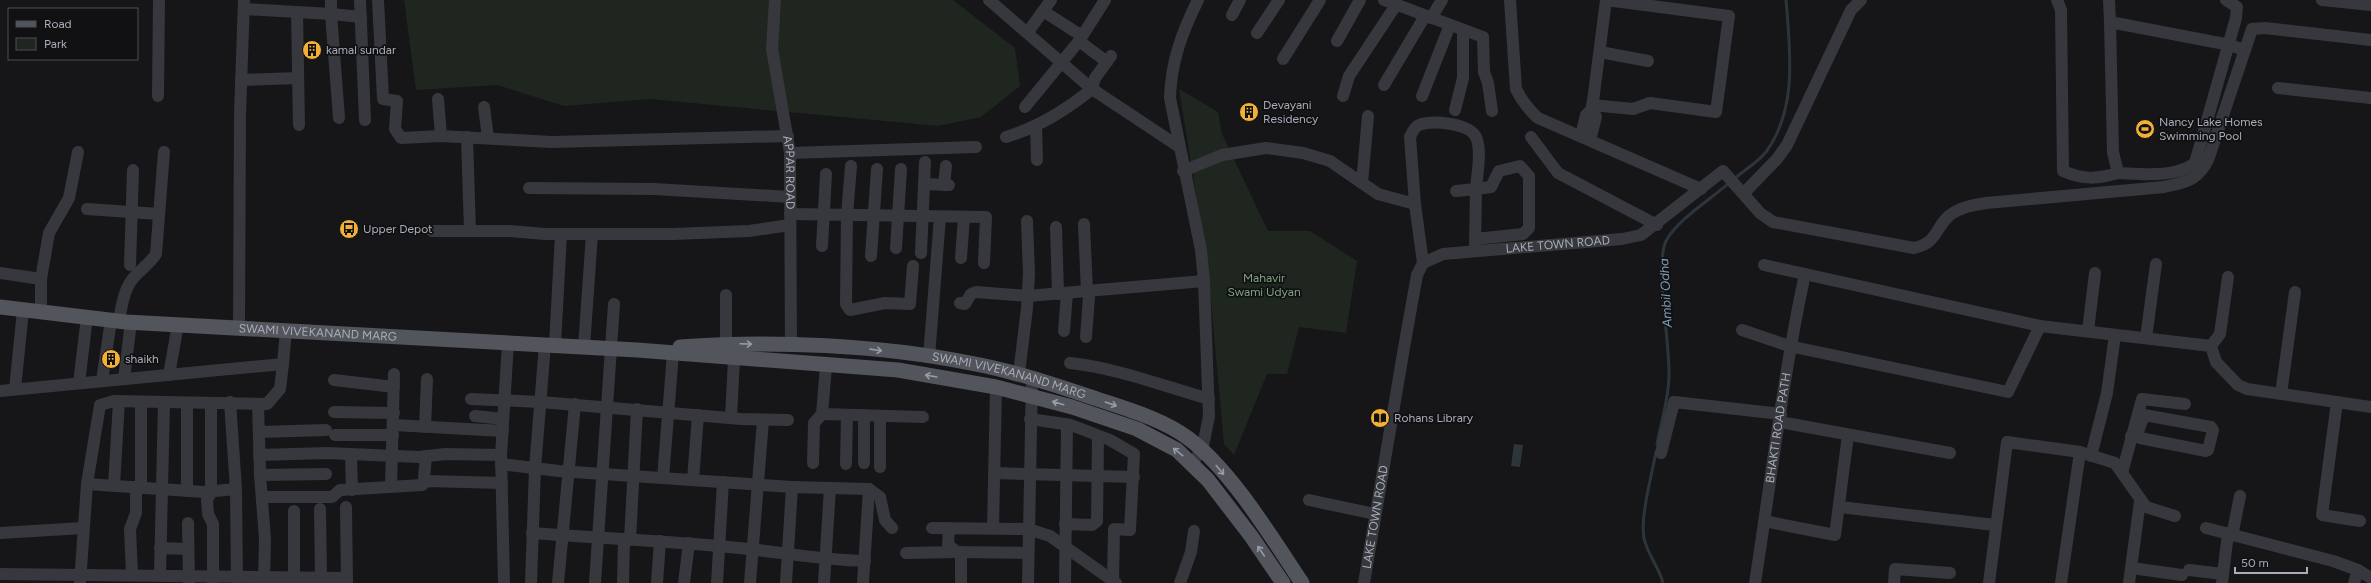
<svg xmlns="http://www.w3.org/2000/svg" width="2371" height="583" font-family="Figtree,sans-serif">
	<rect width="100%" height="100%" fill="#161618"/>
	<path fill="#1e261f" d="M404 0H953L1015 48 1020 86 981 117 938 126 650 99 564 106 497 85 416 90Z
		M1179 89 1218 112 1222 134 1268 231H1310L1357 261 1346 333 1299 327 1287 374H1267L1234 455 1224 444 1208 268Z"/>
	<path fill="#2c353c" d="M1514 444 1523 445 1520 467 1511 466Z"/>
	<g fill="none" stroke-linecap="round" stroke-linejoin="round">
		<path stroke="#2c353c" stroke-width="3" d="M1733 180C1743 171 1758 162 1766 152 1798 108 1790 51 1786 0
			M1657 444C1661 422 1669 398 1669 375 1670 345 1655 263 1666 241 1677 220 1711 199 1729 183
			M1656 452C1652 474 1640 517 1644 538 1647 554 1659 567 1663 583"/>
		<g stroke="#37383d" stroke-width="12">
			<path d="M331 0V14L361 17"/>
			<path d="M360 0 365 120"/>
			<path d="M378 0 383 99 397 101 395 129 401 138 441 136 552 142 788 136"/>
			<path id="s1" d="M775 0 772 49 790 153 791 346"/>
			<path d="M989 0 1092 89 1095 78 1111 56"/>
			<path d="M1384 0 1483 37 1484 72 1488 83 1492 111"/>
			<path d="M1510 0 1516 89C1522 101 1528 109 1538 118L1701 189"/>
			<path d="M2057 0 2061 10 2063 171C2084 180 2097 179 2118 173L2113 152 2110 22 2230 45 2244 50"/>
			<path d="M2109 0 2110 22"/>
			<path d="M2322 0 2371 5"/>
			<path d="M244 9 331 14 339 118"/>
			<path d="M1043 11 1051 0"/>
			<path d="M297 12 299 125"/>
			<path d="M1232 15 1240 0"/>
			<path d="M1431 18 1442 0"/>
			<path d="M1028 32 1043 11 1082 36"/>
			<path d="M1257 33 1279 0"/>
			<path d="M1079 41 1105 0"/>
			<path d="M1337 41 1360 0"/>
			<path d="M1600 52 1648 61"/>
			<path d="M1283 59 1320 0"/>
			<path d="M241 80 298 78"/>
			<path d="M1384 85 1425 16"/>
			<path d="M2278 88 2371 98"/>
			<path d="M158 96 159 0"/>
			<path d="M1343 96 1349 76 1396 5"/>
			<path d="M1422 96 1450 25"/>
			<path d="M438 99 441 136"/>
			<path d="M1592 105 1633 109 1650 103 1716 112 1729 16 1606 0"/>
			<path d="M484 107 488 138"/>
			<path d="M1025 107 1079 41 1107 62"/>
			<path d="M1455 110 1463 78V30"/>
			<path d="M1368 116 1362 183 1378 194 1415 204"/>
			<path d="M1036 126 1037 160"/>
			<path d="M1581 136 1586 115 1592 109 1606 0"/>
			<path d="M467 137 470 231"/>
			<path d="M1006 137C1039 127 1065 111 1092 89L1178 146"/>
			<path d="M1531 137 1558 173 1657 225"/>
			<path d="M1590 140 1596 117 1592 109"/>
			<path d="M790 153 976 147"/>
			<path d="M851 166 847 215 846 304 850 310 885 303 910 304 913 266"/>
			<path d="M1183 171 1222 155 1266 148 1303 153 1330 161 1362 183"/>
			<path d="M2118 173C2142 174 2176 178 2195 163L2236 18 2237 7 2226 0"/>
			<path d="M924 184 949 185"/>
			<path d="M944 185 946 166"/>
			<path d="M529 188 654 189 790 197"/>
			<path d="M1456 191 1476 189 1475 247"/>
			<path d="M1744 193 1777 159 1787 145 1851 10 1861 0"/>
			<path d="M87 209 159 214"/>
			<path d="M790 214 986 217 984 263"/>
			<path d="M1084 224 1087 292 1089 297 1086 337"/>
			<path d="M1056 227 1058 294"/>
			<path d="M432 231H509L545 234H673L749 231 790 225"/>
			<path d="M822 246 826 174"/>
			<path d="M896 248 901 169"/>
			<path d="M921 253 925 162"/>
			<path d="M871 256 877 169"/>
			<path d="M961 258 964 217"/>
			<path d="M1423 263 1415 204 1410 137C1412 133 1414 127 1419 125 1432 120 1469 123 1476 137 1482 151 1477 174 1476 189L1491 187 1499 171 1520 166 1529 176V228L1523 234 1475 239"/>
			<path d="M130 265 133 170"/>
			<path d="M1764 265 2040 326 2211 346 2216 362 2238 385 2247 389 2371 407"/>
			<path d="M0 273 41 279V312"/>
			<path d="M41 279 49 233 69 198 78 152"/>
			<path d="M726 295V343"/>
			<path d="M960 303 965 304 971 294 976 292 1028 296 1204 281"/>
			<path d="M119 321C122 304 124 287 136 275 143 268 150 263 156 254L164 152"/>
			<path d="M239 328 240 114 244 0"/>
			<path d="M1742 330 1789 346 2008 392 2040 326"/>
			<path d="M1064 331 1067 293"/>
			<path d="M2088 331 2095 273"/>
			<path d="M2146 338 2156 264"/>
			<path d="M555 345 561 234"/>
			<path d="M2211 346 2220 334 2228 277"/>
			<path d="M584 347 592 234"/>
			<path d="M929 357 940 217"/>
			<path d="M1070 363C1117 368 1163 386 1209 399"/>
			<path d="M826 366 822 414 923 417"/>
			<path d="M1019 374 1027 308 1029 274 1027 221"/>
			<path d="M169 375 178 324"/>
			<path d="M124 379 131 322"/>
			<path d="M334 380 394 387"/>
			<path d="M102 381 111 320"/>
			<path d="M79 383 87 317"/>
			<path d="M15 389 23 310"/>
			<path d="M0 391 283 364 286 330"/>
			<path d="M2281 394 2295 292"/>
			<path d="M471 399 541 402 741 419 788 420"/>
			<path d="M141 402V488"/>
			<path d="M230 402 236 489 237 583"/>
			<path d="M2337 402 2322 515 2360 521"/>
			<path d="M211 403V492L207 500 208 514 213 524V583"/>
			<path d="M187 404V491"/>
			<path d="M258 404 260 475 265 539 264 583"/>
			<path d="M334 412 394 413"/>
			<path d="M475 416 503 419"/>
			<path d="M880 416V467"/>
			<path d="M731 418 734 359"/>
			<path d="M1030 419 1071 425 1110 440 1134 454 1130 530 1114 529 1113 581"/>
			<path d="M1780 422 1950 453"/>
			<path d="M394 425 503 431"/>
			<path d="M425 427 427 379"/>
			<path d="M259 432 326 430"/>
			<path d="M335 435H393"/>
			<path d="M2131 436 2137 435 2140 438 2206 451 2208 450 2213 430 2211 427 2144 415 2137 435"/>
			<path d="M1661 453 1674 402 1781 414"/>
			<path d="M259 455 327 453 419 457 445 454 501 455"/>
			<path d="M351 455 352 490"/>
			<path d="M426 456 424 478 427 481"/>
			<path d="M2091 456 2107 393 2115 335"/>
			<path d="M813 463 814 423 822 414"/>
			<path d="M864 463V415"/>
			<path d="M1191 463 1202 451 1209 416 1204 281 1201 250 1170 98C1171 62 1182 32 1198 0"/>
			<path d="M501 464 559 471 792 487 786 583"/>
			<path d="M846 464 847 415"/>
			<path d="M994 473 1134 477"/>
			<path d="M2122 473 2142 399 2185 404"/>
			<path d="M260 475 326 474"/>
			<path d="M663 478 673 353"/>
			<path d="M693 480 698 415"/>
			<path d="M114 486 119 401"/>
			<path d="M391 487 394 374"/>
			<path d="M792 487 869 489 880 497 885 520 892 528"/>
			<path d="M236 489 204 492 87 484 100 405 114 401 267 404 280 389 283 364"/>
			<path d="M262 497H332L340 490 422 485 427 481 502 483"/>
			<path d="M1309 500 1375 514"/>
			<path d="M346 507 347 583"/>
			<path d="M1840 507 1995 525"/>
			<path d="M320 509 321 577"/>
			<path d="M1764 521 1835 535 1848 435"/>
			<path d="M188 523 189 582"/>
			<path d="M1065 524 1092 525 1097 521 1098 436"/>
			<path d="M932 528 1028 529 1050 536 1116 583"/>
			<path d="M949 528 948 545 957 552 1028 553"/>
			<path d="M993 528 996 387"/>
			<path d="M2206 528 2333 561 2358 570 2371 578"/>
			<path d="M0 533 83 528"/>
			<path d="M532 533C598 538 664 541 729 547 775 551 819 560 865 561"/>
			<path d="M2232 536 2240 496"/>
			<path d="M630 540 637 409"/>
			<path d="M160 548 188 549"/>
			<path d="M906 553 957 552"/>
			<path d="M2131 568 2182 575"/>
			<path d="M2189 570 2223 574"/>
			<path d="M0 574 347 578"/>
			<path d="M132 574 130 529 136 513V487"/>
			<path d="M160 574 164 403"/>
			<path d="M80 583 87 484"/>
			<path d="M294 583V511"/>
			<path d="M504 583 501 455 508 343"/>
			<path d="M531 583 535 468 545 344"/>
			<path d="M558 583 575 404"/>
			<path d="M595 583 614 304"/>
			<path d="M623 583 624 539"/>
			<path d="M657 583 660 541"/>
			<path d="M684 583 689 543"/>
			<path d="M717 583 723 482"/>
			<path d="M750 583 763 420"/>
			<path d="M824 583 830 488"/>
			<path d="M863 583 869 489"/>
			<path d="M961 583V552"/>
			<path d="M1028 583 1032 378"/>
			<path d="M1065 583 1067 425"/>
			<path d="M1180 583 1191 552 1194 531"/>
			<path id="s2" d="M1364 583 1405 342 1417 275 1423 263 1443 254 1622 239 1641 235 1723 171 1760 213 1773 222 1914 248C1938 243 1935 227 1950 215 1961 207 1973 205 1986 203L2164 187C2186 182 2197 181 2208 160L2252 29 2265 28 2371 40"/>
			<path id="s3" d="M1755 583C1771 480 1783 376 1805 274"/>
			<path d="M1894 583 1895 569 1950 573"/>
			<path d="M1989 583 2007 442 2080 452 2115 463 2146 507 2175 516"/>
			<path d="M2061 583 2080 452"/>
			<path d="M2129 583 2140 501"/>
			<path d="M2222 583 2228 533"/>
			<path d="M2354 583 2358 570"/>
		</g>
		<g stroke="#53555c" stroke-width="15">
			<path id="s4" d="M0 307 126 322 637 350 898 370 996 387 1072 407 1137 429 1177 450 1208 480 1251 536 1283 583"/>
			<path id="s5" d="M680 347C772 340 880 345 970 363 1014 371 1055 385 1097 399 1127 409 1162 419 1188 438 1231 470 1272 538 1302 583"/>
		</g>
	</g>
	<defs><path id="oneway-shaft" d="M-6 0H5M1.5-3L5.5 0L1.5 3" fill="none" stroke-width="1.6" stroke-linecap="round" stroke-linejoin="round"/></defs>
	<g stroke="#979ba6">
		<use href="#oneway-shaft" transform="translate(746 344) rotate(2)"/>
		<use href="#oneway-shaft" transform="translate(876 350) rotate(8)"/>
		<use href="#oneway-shaft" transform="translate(931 376) rotate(-170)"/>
		<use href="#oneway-shaft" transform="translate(1058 403) rotate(-164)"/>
		<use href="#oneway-shaft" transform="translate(1111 404) rotate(19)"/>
		<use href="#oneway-shaft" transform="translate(1178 452) rotate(-142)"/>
		<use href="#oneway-shaft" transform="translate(1220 470) rotate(50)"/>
		<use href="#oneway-shaft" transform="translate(1261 551) rotate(-124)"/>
	</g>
	<defs>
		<symbol id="building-disc" viewBox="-11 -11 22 22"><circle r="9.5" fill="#f2b134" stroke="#111113"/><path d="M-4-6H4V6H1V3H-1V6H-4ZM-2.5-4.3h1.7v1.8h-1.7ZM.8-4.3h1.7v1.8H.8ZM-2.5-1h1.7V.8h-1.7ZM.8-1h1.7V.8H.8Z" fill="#111"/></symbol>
		<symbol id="stadium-disc" viewBox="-11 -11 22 22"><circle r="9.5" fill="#f2b134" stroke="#111113"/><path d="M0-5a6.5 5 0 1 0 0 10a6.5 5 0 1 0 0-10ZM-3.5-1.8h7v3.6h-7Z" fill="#111"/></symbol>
		<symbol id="bus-disc" viewBox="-11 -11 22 22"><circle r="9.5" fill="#f2b134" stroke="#111113"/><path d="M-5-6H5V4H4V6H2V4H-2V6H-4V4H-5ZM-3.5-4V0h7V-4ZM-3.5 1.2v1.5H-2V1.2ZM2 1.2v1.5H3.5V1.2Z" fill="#111"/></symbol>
		<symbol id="library-disc" viewBox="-11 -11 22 22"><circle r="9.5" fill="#f2b134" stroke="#111113"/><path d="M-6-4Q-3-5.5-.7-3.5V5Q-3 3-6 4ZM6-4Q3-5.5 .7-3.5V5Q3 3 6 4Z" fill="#111"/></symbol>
	</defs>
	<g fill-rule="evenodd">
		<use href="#building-disc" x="301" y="39" width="22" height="22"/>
		<use href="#building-disc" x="1238" y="101" width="22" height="22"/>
		<use href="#stadium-disc" x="2134" y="118" width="22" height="22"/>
		<use href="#bus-disc" x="338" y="218" width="22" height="22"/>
		<use href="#building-disc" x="100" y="348" width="22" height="22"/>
		<use href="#library-disc" x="1369" y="407" width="22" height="22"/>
	</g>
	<g text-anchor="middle" stroke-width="3.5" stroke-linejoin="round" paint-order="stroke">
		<g font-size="12" fill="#a8adb8" stroke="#111113" text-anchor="start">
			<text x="326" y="54">kamal sundar</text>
			<text x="1263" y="109">Devayani<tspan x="1263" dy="14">Residency</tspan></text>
			<text x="2159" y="126">Nancy Lake Homes<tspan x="2159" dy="14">Swimming Pool</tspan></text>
			<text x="363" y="233">Upper Depot</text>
			<text x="125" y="363">shaikh</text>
			<text x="1394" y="422">Rohans Library</text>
		</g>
		<g font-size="12" fill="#a8adb8" stroke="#111113">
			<text dy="4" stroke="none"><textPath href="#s1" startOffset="174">APPAR ROAD</textPath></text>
			<text dy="4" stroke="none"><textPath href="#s2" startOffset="463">LAKE TOWN ROAD</textPath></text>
			<text dy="4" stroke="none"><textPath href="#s4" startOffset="319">SWAMI VIVEKANAND MARG</textPath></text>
			<text dy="4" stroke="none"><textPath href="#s5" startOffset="332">SWAMI VIVEKANAND MARG</textPath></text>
			<text dy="4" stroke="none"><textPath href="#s3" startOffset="157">BHAKTI ROAD PATH</textPath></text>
			<text dy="4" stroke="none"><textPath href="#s2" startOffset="67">LAKE TOWN ROAD</textPath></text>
		</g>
		<g font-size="12" fill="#7fa381" stroke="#111113">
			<text x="1264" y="282">Mahavir<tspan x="1264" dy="14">Swami Udyan</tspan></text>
		</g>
		<g font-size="13" font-style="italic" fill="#7f9bb3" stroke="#111113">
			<text transform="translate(1665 293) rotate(-93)" y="5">Ambil Odha</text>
		</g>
	</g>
	<rect x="8" y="8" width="130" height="52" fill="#111113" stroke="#4d4f55"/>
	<rect x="16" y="21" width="20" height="6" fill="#53555c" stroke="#4d4f55"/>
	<text x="44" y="28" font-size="12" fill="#a8adb8">Road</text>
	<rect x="16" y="38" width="20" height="12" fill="#1e261f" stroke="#4d4f55"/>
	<text x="44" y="48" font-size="12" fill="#a8adb8">Park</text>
	<path d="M2235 567v6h72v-6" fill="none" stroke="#a8adb8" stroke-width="2"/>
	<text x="2241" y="567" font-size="12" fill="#a8adb8" stroke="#111113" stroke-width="3" paint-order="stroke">50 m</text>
</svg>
